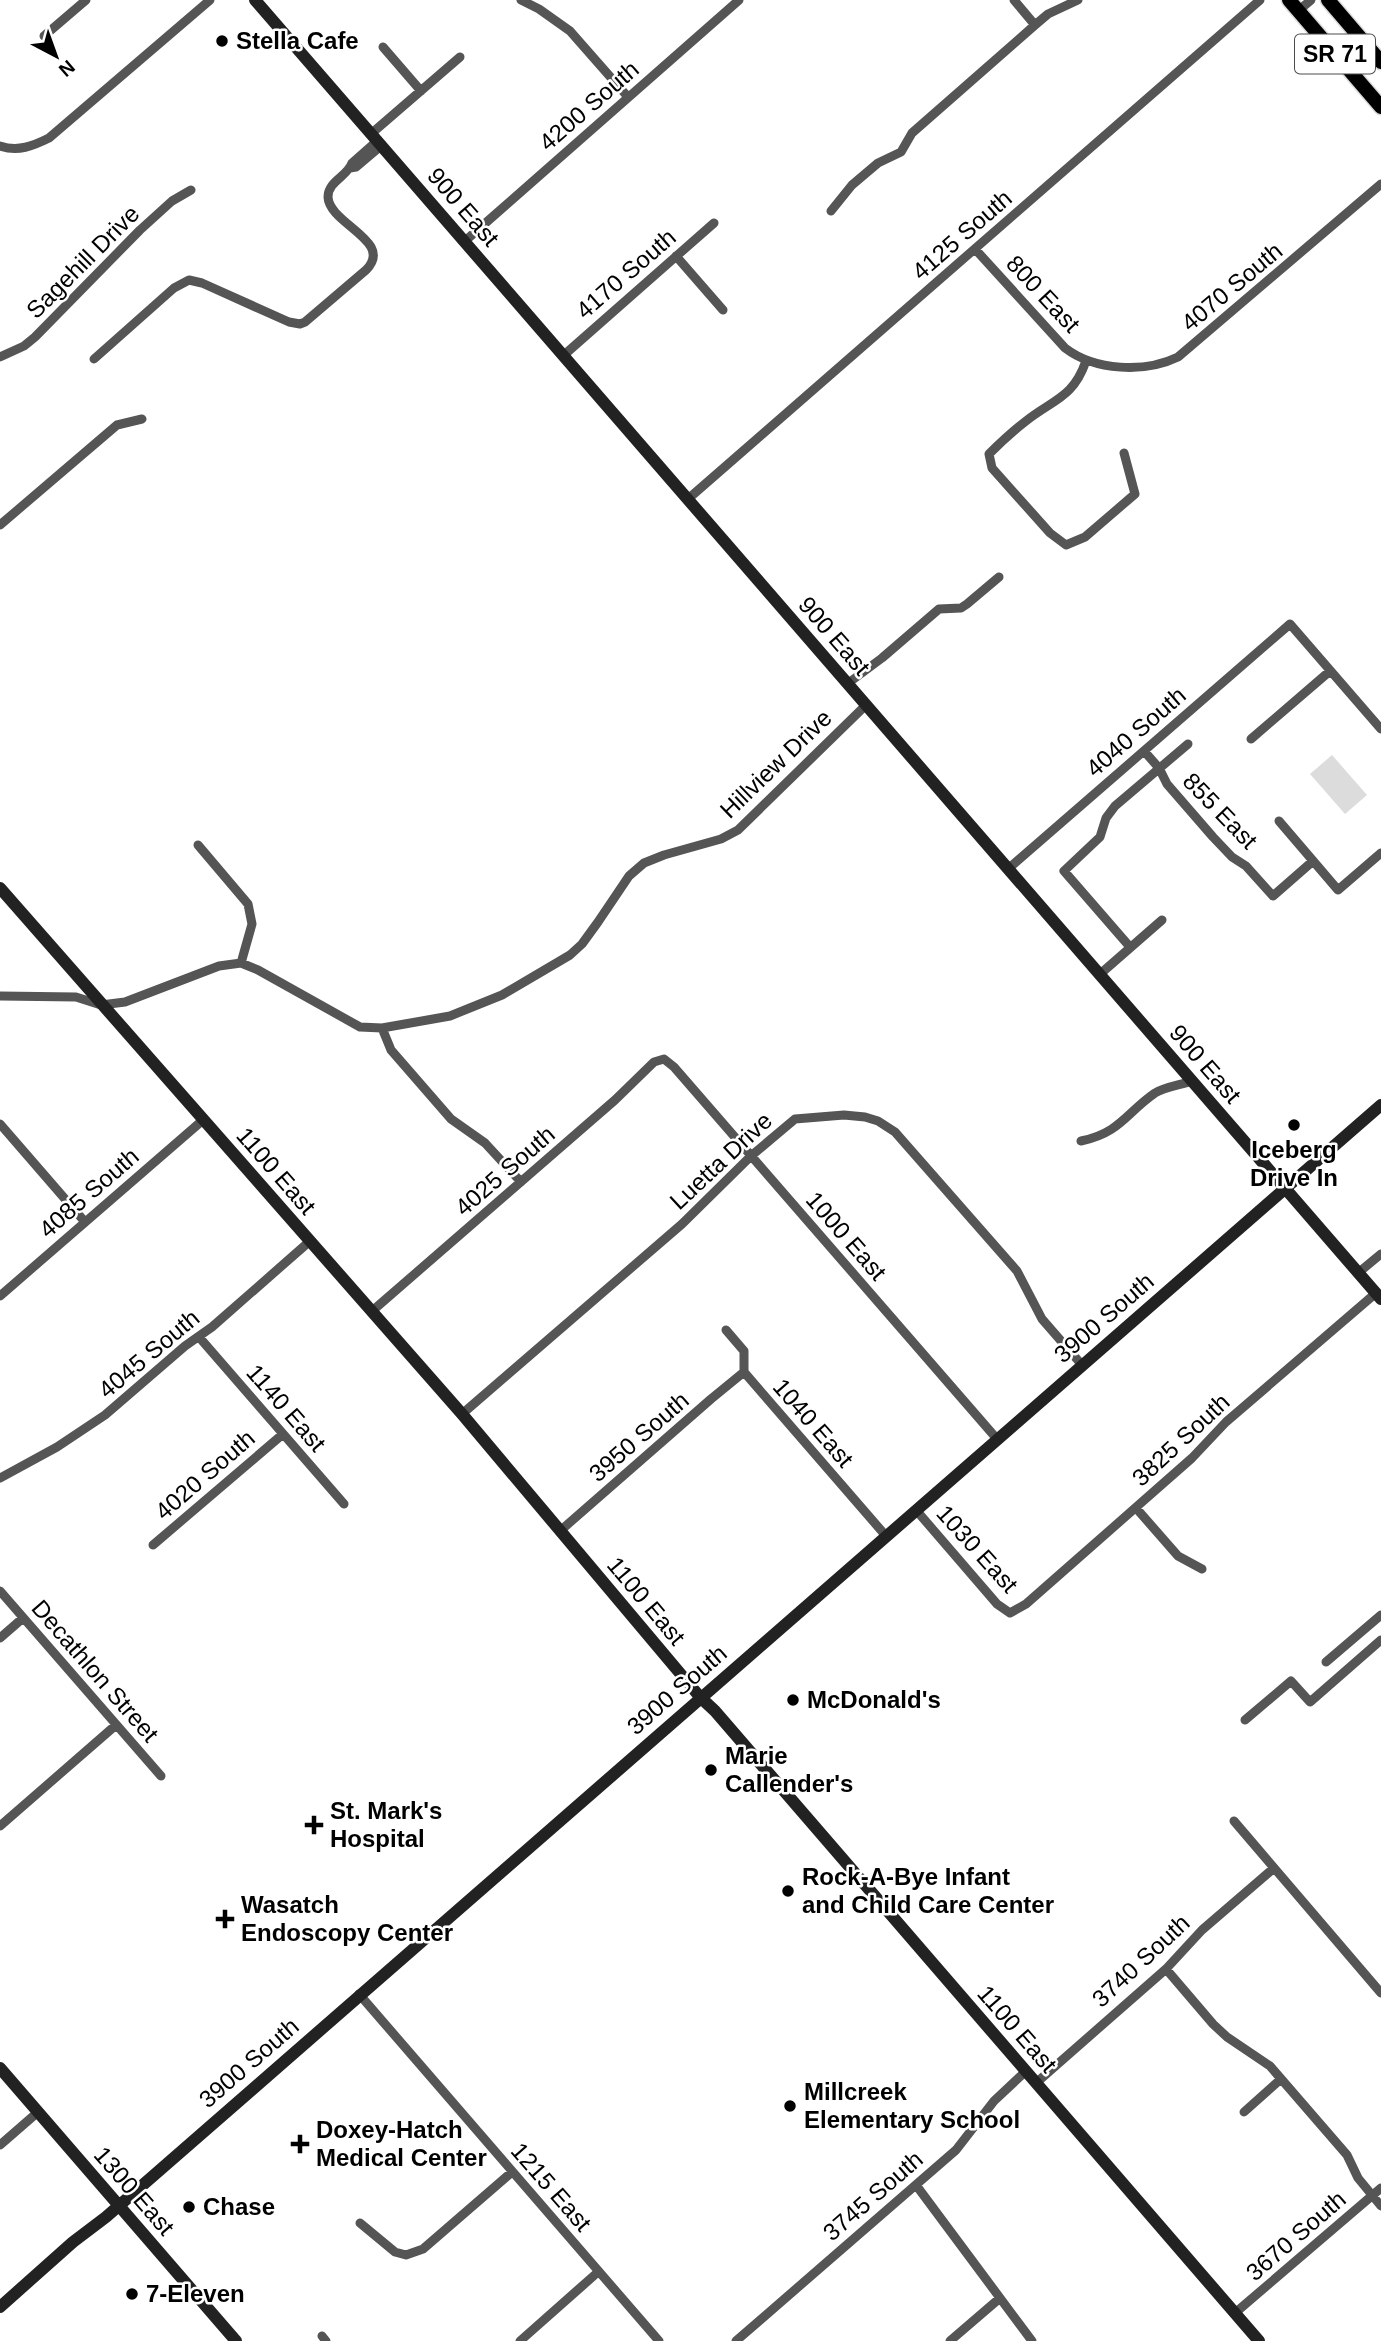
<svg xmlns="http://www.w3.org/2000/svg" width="1381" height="2341" font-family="Helvetica,sans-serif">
	<rect width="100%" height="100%" fill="#fff"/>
	<path fill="#dcdcdc" d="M1332 755 1367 795 1345 814 1310 774Z"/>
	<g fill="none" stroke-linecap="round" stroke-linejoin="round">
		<defs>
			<path id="primary" d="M1289 0 1381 107
				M1328 0 1381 62"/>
		</defs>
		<use href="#primary" stroke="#dbdbdb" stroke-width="17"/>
		<path stroke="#555" stroke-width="9" d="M521 0 539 9 570 31 628 97
			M1014 0 1035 25
			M1298 11 1311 0
			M44 36 86 0
			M383 47 421 91
			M372 133 460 57
			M0 146C18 152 33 146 49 138L210 0
			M350 168 356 167 382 145
			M831 211 852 185 878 163 901 152 912 133 1035 25 1048 14 1078 0
			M465 241 739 0
			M975 249 1065 348C1095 371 1145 373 1178 357L1381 184
			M676 256 723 310
			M564 355 714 223
			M0 357 24 346 35 337 140 230 172 201 191 190
			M94 359 174 288 189 280 202 283 289 322 300 324 305 322 366 270C395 241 329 224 328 197 328 181 347 177 352 163L378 140
			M1086 361C1073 398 1054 399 1026 421 1013 431 1001 442 989 454L992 468 1050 533 1066 545 1085 537 1135 494 1124 453
			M688 499 1260 0
			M0 525 117 425 142 419
			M847 684 882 658 939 609 961 608 967 604 999 577
			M1251 739 1330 671
			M1144 751 1159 768 1167 784 1213 837 1232 857 1246 866 1273 896 1313 861
			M1279 821 1338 890 1381 853
			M198 845 248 904 252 924 241 963
			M1008 869 1290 624 1381 729
			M1130 947 1064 871 1100 837 1106 818 1115 806 1188 744
			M1099 975 1162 920
			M0 996 76 997 101 1005 125 1002 219 966 241 963 258 970 360 1027 382 1028 450 1016 502 995 570 955 582 944 598 922 629 876 644 863 664 855 721 839 738 830 866 705
			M382 1028 391 1050 451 1119 485 1143 521 1182
			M0 1124 85 1222
			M1081 1141C1120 1133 1126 1113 1155 1093 1165 1087 1180 1085 1192 1081
			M1358 1273 1381 1254
			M0 1296 203 1120
			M371 1312 615 1100 654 1062 664 1059 674 1067 997 1439
			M726 1330 744 1351V1372L886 1536
			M199 1337 344 1504
			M462 1414 682 1224 751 1156 795 1119 844 1115 865 1117 878 1121 895 1132 1017 1271 1042 1319 1082 1365
			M0 1478 57 1447 105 1415 185 1346 212 1327 310 1241
			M1136 1508 1178 1556 1202 1569
			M916 1510 997 1604 1010 1613 1026 1604 1059 1575 1192 1458 1226 1422 1376 1293
			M560 1531 711 1399 744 1372
			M153 1545 283 1434
			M0 1591 161 1776
			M0 1638 23 1618
			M1326 1662 1381 1615
			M1245 1720 1291 1681 1310 1702 1381 1640
			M1234 1821 1381 1993
			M0 1826 116 1725
			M1166 1969 1213 2024 1227 2037 1270 2066 1347 2155 1358 2178 1381 2206
			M359 1994 659 2341
			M1036 2083 1166 1969 1202 1930 1274 1868
			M1244 2112 1281 2079
			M0 2145 38 2112
			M916 2185 1032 2341
			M360 2223 395 2252 406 2255 423 2249 512 2172
			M1235 2313 1381 2188
			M322 2336 326 2341
			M520 2341 598 2272
			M736 2341 956 2150 994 2101 1026 2071
			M950 2341 1000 2298"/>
		<path stroke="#222" stroke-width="12" d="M255 0 1381 1299
			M0 888 462 1414 700 1697 715 1711 1259 2341
			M0 2068 236 2341
			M0 2307 73 2242 106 2217 1381 1105"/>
		<use href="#primary" stroke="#000" stroke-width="14"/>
	</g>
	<g fill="#000" stroke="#fff" stroke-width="2.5">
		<circle cx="222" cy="41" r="7"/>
		<circle cx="1294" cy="1125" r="7"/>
		<circle cx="793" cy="1700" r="7"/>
		<circle cx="711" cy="1770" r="7"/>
		<path d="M310.5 1814.5h7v7h7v7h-7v7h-7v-7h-7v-7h7z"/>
		<circle cx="788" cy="1891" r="7"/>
		<path d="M221.5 1908.5h7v7h7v7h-7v7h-7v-7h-7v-7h7z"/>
		<circle cx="790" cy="2106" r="7"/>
		<path d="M296.5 2133.5h7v7h7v7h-7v7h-7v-7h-7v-7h7z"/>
		<circle cx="189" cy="2207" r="7"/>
		<circle cx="132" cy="2294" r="7"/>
	</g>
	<g text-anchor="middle" stroke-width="5" stroke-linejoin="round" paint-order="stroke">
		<rect fill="#fff" stroke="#4c4c4c" stroke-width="2" x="1295" y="34.5" width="80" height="39" rx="5"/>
		<g font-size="23" font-weight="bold" fill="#000">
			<text x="1335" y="62">SR 71</text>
		</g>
		<g font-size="24" font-weight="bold" fill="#000" stroke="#fff" text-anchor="start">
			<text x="236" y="49">Stella Cafe</text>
			<text x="1294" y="1158" text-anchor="middle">Iceberg<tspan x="1294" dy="28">Drive In</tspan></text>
			<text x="807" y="1708">McDonald's</text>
			<text x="725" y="1764">Marie<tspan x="725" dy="28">Callender's</tspan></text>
			<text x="330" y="1819">St. Mark's<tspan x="330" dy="28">Hospital</tspan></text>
			<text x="802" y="1885">Rock-A-Bye Infant<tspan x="802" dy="28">and Child Care Center</tspan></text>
			<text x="241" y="1913">Wasatch<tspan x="241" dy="28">Endoscopy Center</tspan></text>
			<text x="804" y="2100">Millcreek<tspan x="804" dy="28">Elementary School</tspan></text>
			<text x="316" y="2138">Doxey-Hatch<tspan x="316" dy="28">Medical Center</tspan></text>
			<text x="203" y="2215">Chase</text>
			<text x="146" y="2302">7-Eleven</text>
		</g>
		<g font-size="24" fill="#000" stroke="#fff">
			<text transform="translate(589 106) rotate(-41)" y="8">4200 South</text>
			<text transform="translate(463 207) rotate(49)" y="8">900 East</text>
			<text transform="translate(962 235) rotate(-41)" y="8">4125 South</text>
			<text transform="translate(83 262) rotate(-45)" y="8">Sagehill Drive</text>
			<text transform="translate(626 274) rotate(-41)" y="8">4170 South</text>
			<text transform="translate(1232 287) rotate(-40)" y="8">4070 South</text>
			<text transform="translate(1043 294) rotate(47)" y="8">800 East</text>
			<text transform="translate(834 636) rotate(49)" y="8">900 East</text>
			<text transform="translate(1136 732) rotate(-41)" y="8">4040 South</text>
			<text transform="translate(776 764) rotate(-44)" y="8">Hillview Drive</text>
			<text transform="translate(1220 811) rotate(46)" y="8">855 East</text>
			<text transform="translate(1205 1064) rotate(49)" y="8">900 East</text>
			<text transform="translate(721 1161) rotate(-43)" y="8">Luetta Drive</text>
			<text transform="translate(276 1171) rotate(49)" y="8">1100 East</text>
			<text transform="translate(505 1171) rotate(-41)" y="8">4025 South</text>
			<text transform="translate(89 1193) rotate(-41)" y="8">4085 South</text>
			<text transform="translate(846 1236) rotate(49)" y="8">1000 East</text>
			<text transform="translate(1104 1318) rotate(-41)" y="8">3900 South</text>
			<text transform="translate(149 1354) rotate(-40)" y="8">4045 South</text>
			<text transform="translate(286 1408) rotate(49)" y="8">1140 East</text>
			<text transform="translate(813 1423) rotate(49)" y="8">1040 East</text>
			<text transform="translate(639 1437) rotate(-41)" y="8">3950 South</text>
			<text transform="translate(1181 1440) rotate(-43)" y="8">3825 South</text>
			<text transform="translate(205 1475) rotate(-41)" y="8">4020 South</text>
			<text transform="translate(977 1549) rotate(48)" y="8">1030 East</text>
			<text transform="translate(646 1601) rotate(50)" y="8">1100 East</text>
			<text transform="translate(95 1671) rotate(49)" y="8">Decathlon Street</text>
			<text transform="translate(677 1690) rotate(-41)" y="8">3900 South</text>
			<text transform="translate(1141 1961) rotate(-43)" y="8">3740 South</text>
			<text transform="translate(1017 2029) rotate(49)" y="8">1100 East</text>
			<text transform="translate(249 2063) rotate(-41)" y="8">3900 South</text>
			<text transform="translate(551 2187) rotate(49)" y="8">1215 East</text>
			<text transform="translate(134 2191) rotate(49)" y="8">1300 East</text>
			<text transform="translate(873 2196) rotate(-41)" y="8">3745 South</text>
			<text transform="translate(1296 2236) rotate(-41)" y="8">3670 South</text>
		</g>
	</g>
	<g transform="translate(56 56) rotate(139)" stroke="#ffffff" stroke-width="5" paint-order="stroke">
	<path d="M0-5L12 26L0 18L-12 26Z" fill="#000000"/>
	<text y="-10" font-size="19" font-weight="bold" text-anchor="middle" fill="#000000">N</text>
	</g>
</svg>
